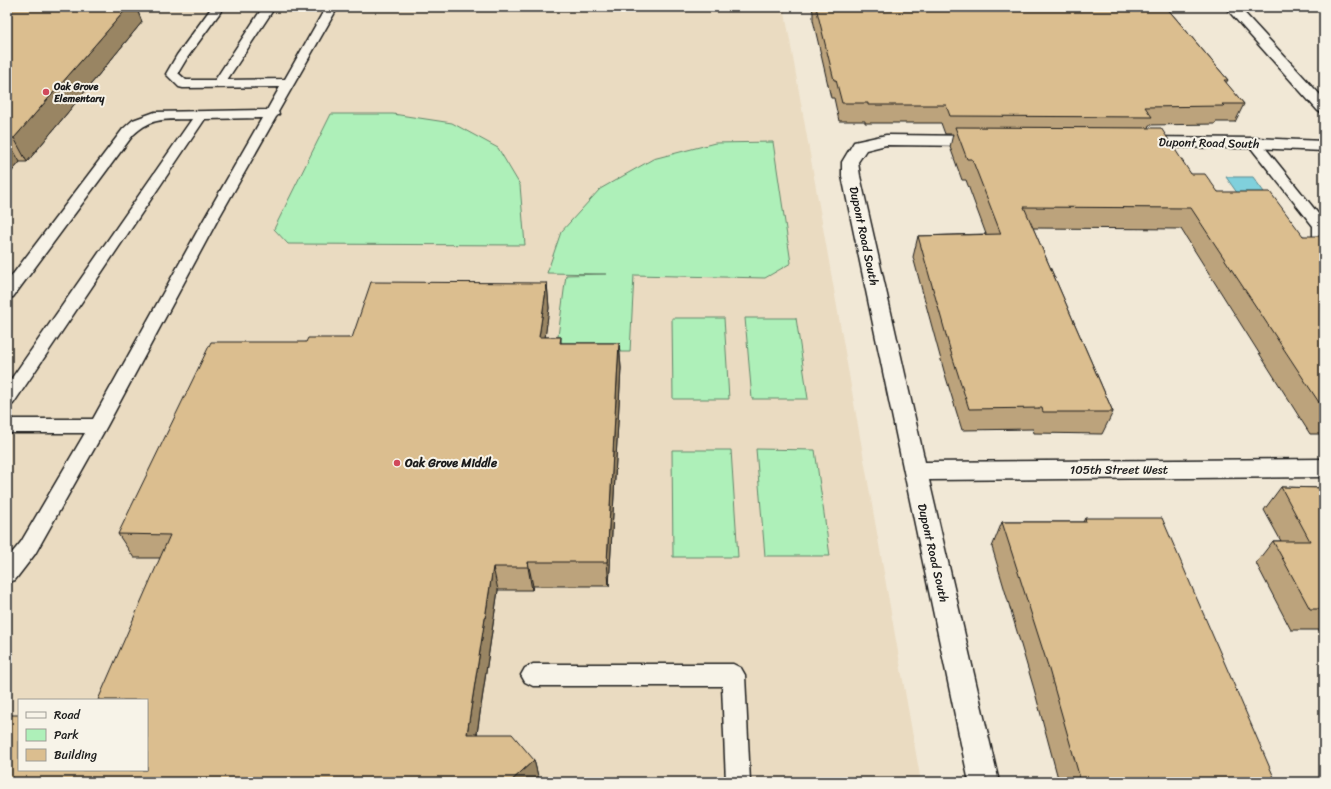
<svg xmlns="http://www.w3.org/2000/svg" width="1331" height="789" font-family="Sriracha,sans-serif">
	<rect width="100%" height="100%" fill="#f1e8d6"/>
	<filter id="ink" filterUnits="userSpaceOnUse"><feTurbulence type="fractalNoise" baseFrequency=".025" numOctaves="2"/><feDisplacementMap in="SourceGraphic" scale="8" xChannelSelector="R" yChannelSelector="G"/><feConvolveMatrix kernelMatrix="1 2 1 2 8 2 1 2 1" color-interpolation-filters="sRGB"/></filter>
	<g filter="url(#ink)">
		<path fill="#eadbc1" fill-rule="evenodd" d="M7 7H784L921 782H7ZM19 700H147V770H19Z"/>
		<path fill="#aef0b9" stroke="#65866a" d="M331 114H393L452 123 498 148 520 185 525 245 288 244 274 229Z
			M773 142 791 263 765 278 634 275 630 352H556L566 275 607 274 547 273 561 232 600 189 653 159 715 143Z
			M672 318H724L729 399H673Z
			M745 318H796L808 399H752Z
			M756 449 815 450 830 556H765Z
			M672 450H731L738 557H673Z"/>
		<path fill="#80d0dc" stroke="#58888f" d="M1226 177H1253L1275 207H1247Z"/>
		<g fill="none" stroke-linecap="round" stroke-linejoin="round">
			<defs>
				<path id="service" d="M212 7H224L187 58 178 73 186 80H215L263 7H275L227 80 285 79 326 7H338L278 112 279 114 276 117 217 221 107 426 35 554 15 580 7 583V559L21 542 85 433H7V419H93L203 221 262 118 205 119 13 404 7 406V385L192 119C166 120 153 116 133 135L13 297 7 298V282L123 129 133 120 155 112 267 110 280 87 183 88 179 87 166 74 177 55Z
					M1254 139 1259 140 1324 221V267L1318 265 1313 258V226L1247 143 1249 140Z
					M533 664H733L741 668 745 675 750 782H726L722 686H533L525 682 521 675 525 668Z"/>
				<path id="minor" d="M886 135 981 136 987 138 989 141 987 144 981 146 886 145 866 150 858 162 860 176 925 462 1324 459V477L929 480 999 782H969L842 176V162L854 142Z
					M1141 137 1254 138 1324 141V151L1254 148 1141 147 1135 145 1133 142 1135 139Z"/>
				<path id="tertiary" d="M1225 7H1239L1324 99V113L1318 111Z"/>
			</defs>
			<use href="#service" stroke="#1c1c1c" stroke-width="3"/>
			<use href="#minor" stroke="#1c1c1c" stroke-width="3"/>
			<use href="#tertiary" stroke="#1c1c1c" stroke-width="3"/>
			<use href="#service" fill="#f7f3e8" fill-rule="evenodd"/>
			<use href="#minor" fill="#f7f3e8" fill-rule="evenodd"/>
			<use href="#tertiary" fill="#f7f3e8" fill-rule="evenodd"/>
		</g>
		<path fill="#bca37b" stroke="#1c1c1c" d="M7 7H136L142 22 27 162H20L7 177Z
			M812 7H1166L1228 80 1226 83 1244 104 1235 122H1216L1215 124 1149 125 1148 128 1191 174 1218 192 1303 236 1324 241V434H1310L1181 229 1033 228 1113 412 1102 434 1034 433 1033 429 962 430 944 371 913 257 918 236 986 234 966 180H962L950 147 953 134H945L941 123H865V121H839L834 98H831L813 20V13Z
			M547 283 549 308 545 337H561V343H619L621 368 609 586H533L532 590H498L477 734 534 760 539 780 537 782H7L147 770 160 558H134L118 534 306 342 352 338Z
			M1281 487 1324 488V630H1291L1256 563 1273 541H1281L1264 510Z
			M1085 518 1276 782H1059L1034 689 992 547 1002 522H1083Z"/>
		<path fill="#998564" stroke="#1c1c1c" d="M128 7H136L142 22 27 162 14 138Z
			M7 139 20 162 7 177Z
			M547 283 549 308 542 361 539 337Z
			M619 343 621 368 609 586 607 562Z
			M528 562 533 586 532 590 528 567Z
			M493 567 498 590 474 754 467 734Z
			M534 760 539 780 537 782H510Z"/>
		<path fill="#dbbe8f" stroke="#1c1c1c" d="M7 7H128L14 138H7Z
			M816 7H1166L1228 80H1224L1244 104H1222L1224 106 1145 107 1152 117 950 116 946 105H868V103H842L836 80H834Z
			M955 127 1161 128 1191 174H1205L1218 192H1270L1303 236H1320L1324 241V410L1191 208 1024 207 1113 412H1043L1042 408 969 409 950 349 918 236 1001 234 972 159H967Z
			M371 282 547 283 539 337H561L560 343H619L607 562H528V567H493L467 734H512L534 760 510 782H7V715H19V770H147V700H98L170 535 118 534 211 342H306L308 338H352Z
			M1281 487 1324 488V609H1310L1273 541H1310Z
			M1085 518H1162L1276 782H1081L1048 666 1002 522H1086Z"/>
	</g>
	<g fill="#d1495b" stroke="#f7f3e8" stroke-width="1.5">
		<circle cx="46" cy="92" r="4"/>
		<circle cx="397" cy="463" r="4"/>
	</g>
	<g text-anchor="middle" stroke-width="4" stroke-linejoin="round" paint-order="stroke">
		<g font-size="10" font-weight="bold" fill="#1c1c1c" stroke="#f7f3e8" text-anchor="start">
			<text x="54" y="90">Oak Grove<tspan x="54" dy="12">Elementary</tspan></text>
		</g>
		<g font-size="12" fill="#1c1c1c" stroke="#f7f3e8">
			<text transform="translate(1209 143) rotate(1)" y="4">Dupont Road South</text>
			<text transform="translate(864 236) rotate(78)" y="4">Dupont Road South</text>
			<text x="1119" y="474">105th Street West</text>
			<text transform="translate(933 553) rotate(77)" y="4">Dupont Road South</text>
		</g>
		<g font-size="12" font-weight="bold" fill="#1c1c1c" stroke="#f7f3e8" text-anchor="start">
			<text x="405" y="467">Oak Grove Middle</text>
		</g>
	</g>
	<rect width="1331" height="789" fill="none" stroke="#f7f3e8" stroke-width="24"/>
	<rect x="12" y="12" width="1307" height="765" fill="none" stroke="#1c1c1c" stroke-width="1.5" filter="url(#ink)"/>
	<rect x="18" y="699" width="130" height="72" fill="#f7f3e8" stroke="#9f9d96"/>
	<rect x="26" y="712" width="20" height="6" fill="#f7f3e8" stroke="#9f9d96"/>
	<text x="54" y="719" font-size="12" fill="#1c1c1c">Road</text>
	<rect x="26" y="729" width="20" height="12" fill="#aef0b9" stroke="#9f9d96"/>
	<text x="54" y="739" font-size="12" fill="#1c1c1c">Park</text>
	<rect x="26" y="749" width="20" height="12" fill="#dbbe8f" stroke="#9f9d96"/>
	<text x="54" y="759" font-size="12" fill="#1c1c1c">Building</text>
</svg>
